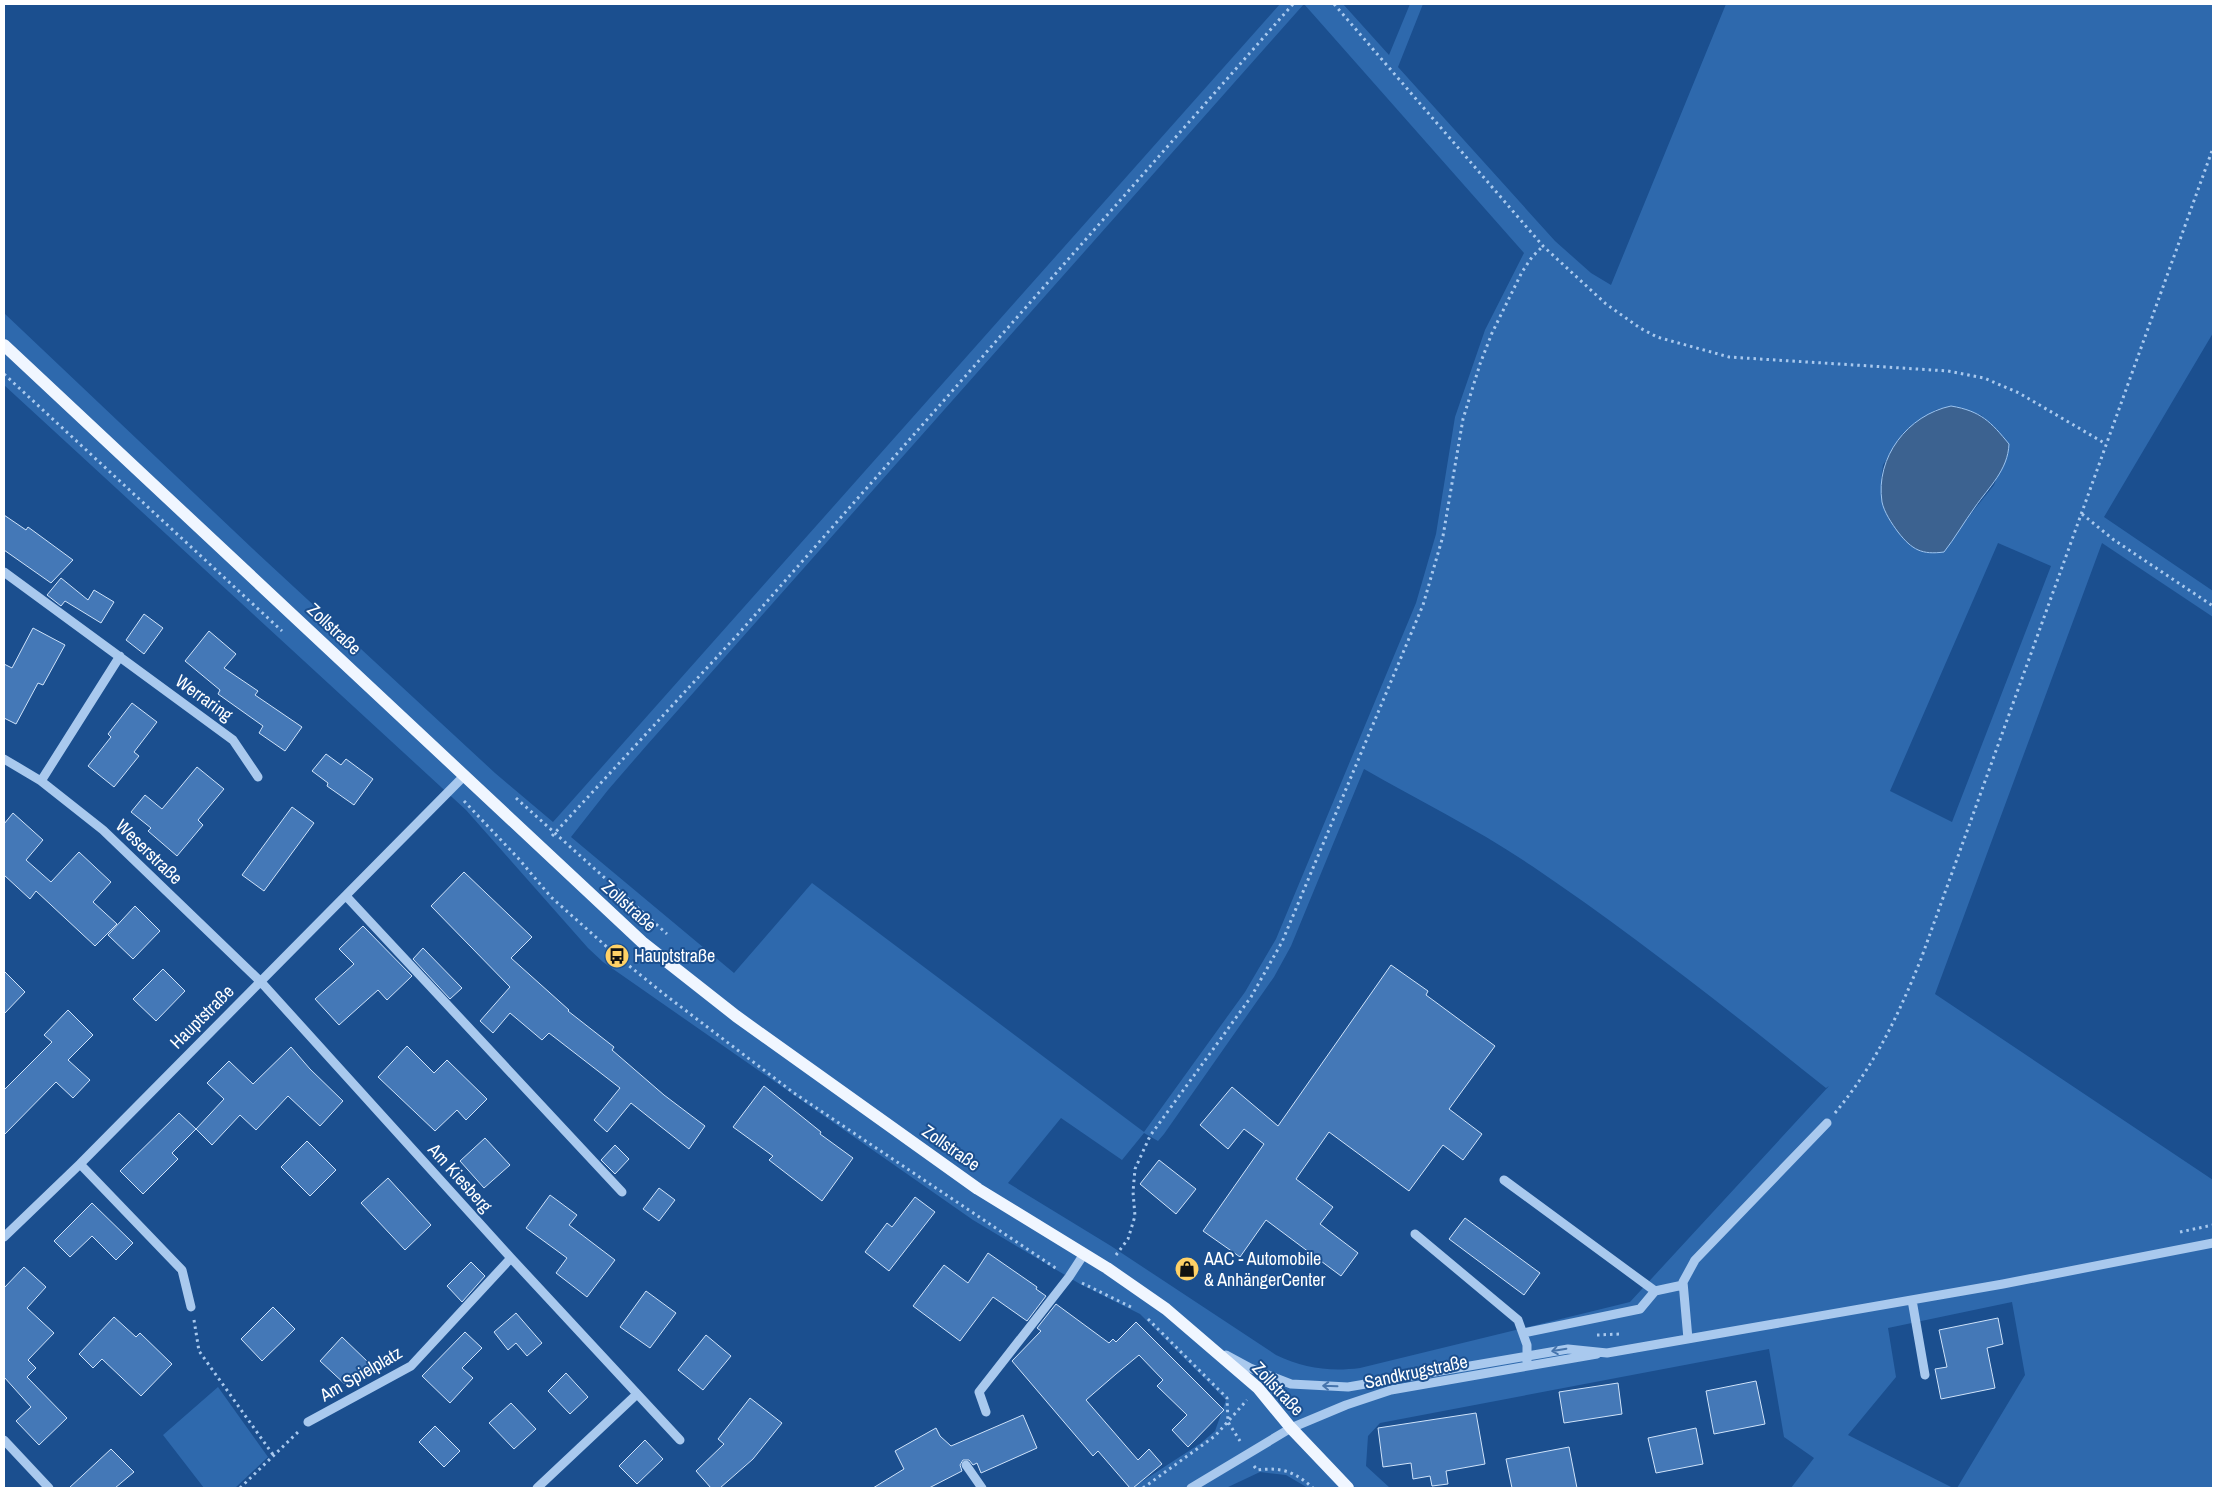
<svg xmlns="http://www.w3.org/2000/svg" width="2217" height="1492" font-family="'Archivo Narrow',sans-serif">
	<rect width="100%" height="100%" fill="#1b4f8f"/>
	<path fill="#2e69ad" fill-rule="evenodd" d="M1280 4H1343L1389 55 1410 4H1423L1398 67 1555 241 1591 273 1611 285 1726 4H2213V333L2104 517 2213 591V617L2102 543 1935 994 2213 1180V1488H1957L2025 1375 2012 1302 1888 1328 1896 1377 1848 1435 1953 1488H1791L1814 1458 1784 1437 1769 1349 1380 1423 1368 1436 1366 1466 1390 1488H1308L1286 1475 1260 1472 1226 1488H1132L1201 1443 1215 1431 1226 1400 1140 1314 1080 1284 973 1220 603 962 588 948 466 810 4 385V313L253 549 495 773 553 822ZM1304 4 1524 253 1485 330 1455 417 1436 534 1416 603 1276 939 1245 992 1144 1132 812 883 734 973 571 837 608 790 647 745ZM1951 406 1981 415 2009 444 1994 485 1966 520 1881 479 1883 465 1903 433 1935 410ZM1998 543 2051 566 1952 822 1890 791ZM1364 769C1420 801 1479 830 1532 866 1634 935 1730 1011 1826 1088L1829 1086 1630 1302 1360 1368C1329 1372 1304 1368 1276 1355L1111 1246 1008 1183 1061 1118 1122 1160 1144 1133 1158 1141 1164 1134 1274 977 1291 946Z
		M218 1387 268 1457 235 1488H204L163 1435Z"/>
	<path fill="#3c6290" stroke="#9cc4f0" d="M1951 406C1981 411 1991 422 2009 444 2008 470 1989 487 1975 507 1964 522 1955 538 1944 552 1922 555 1912 550 1898 532 1892 524 1884 512 1882 502 1875 457 1908 415 1951 406Z"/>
	<path fill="#4478b7" stroke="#cfe3fa" d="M4 515 26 530 28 527 73 560 51 583 4 550Z
		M61 578 88 600 94 590 114 602 101 623 65 601 61 606 47 595Z
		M144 614 163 628 144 654 126 640Z
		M33 628 65 645 43 685 38 683 16 724 4 718V664L12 668Z
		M209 631 236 654 224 668 258 691 255 695 302 727 285 751 259 733 263 726 218 694 220 690 185 661Z
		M132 703 157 722 134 752 139 756 114 787 88 766 111 737 108 734Z
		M326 754 341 765 346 759 373 779 354 805 327 786 328 783 312 771Z
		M197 767 224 789 198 820 203 825 177 856 148 831 151 828 131 812 145 795 162 809Z
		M292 807 314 823 264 891 242 875Z
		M13 813 43 840 26 860 51 882 79 852 111 882 93 902 117 924 95 946 36 891 30 899 4 875V824Z
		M464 872 532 937 511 958 569 1010 568 1011 614 1047 612 1050 664 1095 705 1126 689 1149 631 1103 607 1132 594 1120 620 1088 549 1033 542 1040 510 1013 493 1033 480 1021 510 987 431 906Z
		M135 906 160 931 133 959 108 935Z
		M363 926 412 976 387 1000 378 990 339 1025 315 999 354 964 339 949Z
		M423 948 462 988 450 999 413 959Z
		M1391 965 1428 991 1426 995 1495 1046 1449 1109 1482 1134 1463 1160 1443 1145 1409 1191 1329 1132 1296 1179 1333 1207 1320 1224 1358 1253 1341 1276 1266 1220 1240 1257 1203 1231 1264 1144 1244 1129 1228 1149 1200 1125 1232 1087 1278 1126Z
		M163 969 185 991 156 1021 133 999Z
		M4 971 25 992 4 1014Z
		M68 1010 93 1035 68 1060 90 1080 73 1098 56 1082 4 1135V1090L52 1042 44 1035Z
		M407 1046 434 1073 447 1060 487 1099 466 1120 457 1110 435 1131 378 1077Z
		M291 1047 310 1069 343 1101 320 1126 288 1096 256 1130 240 1115 212 1145 196 1129 224 1099 207 1083 229 1061 253 1084Z
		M764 1086 821 1132 820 1134 853 1158 822 1201 769 1160 773 1156 733 1127Z
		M179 1113 196 1129 172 1153 178 1159 143 1194 120 1171Z
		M485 1138 510 1165 484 1188 460 1161Z
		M307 1141 336 1170 310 1196 281 1167Z
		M615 1145 629 1159 615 1174 601 1160Z
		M1159 1160 1196 1189 1176 1214 1140 1184Z
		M388 1178 431 1225 405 1250 361 1203Z
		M659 1188 675 1200 659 1221 643 1209Z
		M550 1195 577 1215 569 1225 615 1260 587 1297 556 1273 567 1258 526 1228Z
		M915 1197 935 1212 889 1271 865 1252 887 1223 892 1227Z
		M92 1203 133 1243 116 1260 92 1236 70 1257 54 1241Z
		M1465 1218 1540 1273 1524 1295 1449 1239Z
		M988 1253 1037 1287 1036 1289 1046 1296 1027 1321 993 1297 960 1341 913 1306 944 1265 968 1283Z
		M471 1262 485 1276 462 1302 447 1286Z
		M24 1267 46 1287 27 1308 54 1333 28 1360 36 1368 27 1377 67 1418 39 1445 16 1421 31 1407 4 1377V1288Z
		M646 1291 676 1313 650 1348 620 1327Z
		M1056 1304 1109 1343 1113 1339 1116 1342 1136 1322 1224 1410 1188 1447 1172 1430 1187 1415 1157 1386 1163 1380 1139 1355 1116 1374 1086 1400 1138 1460 1149 1449 1162 1464 1133 1488H1130L1098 1451 1093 1456 1012 1361 1041 1331 1037 1328Z
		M273 1307 295 1329 262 1361 241 1339Z
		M516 1313 542 1343 527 1356 516 1343 508 1350 494 1332Z
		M114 1317 136 1337 140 1333 172 1364 141 1396 102 1359 93 1368 79 1354Z
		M1998 1318 2003 1344 1987 1348 1995 1388 1941 1399 1935 1369 1947 1367 1939 1330Z
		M465 1332 482 1348 462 1368 473 1378 450 1403 422 1376Z
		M706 1335 731 1356 703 1390 678 1370Z
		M342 1337 369 1363 347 1386 320 1361Z
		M566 1373 588 1397 570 1414 548 1391Z
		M1756 1381 1765 1424 1714 1434 1706 1391Z
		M1618 1383 1622 1414 1564 1423 1559 1392Z
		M750 1398 782 1423 753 1459 720 1488H711L696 1471 724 1444 718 1439Z
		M511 1403 536 1429 514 1449 489 1423Z
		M1476 1413 1485 1464 1446 1471 1448 1484 1432 1486 1430 1476 1413 1479 1411 1463 1383 1467 1378 1428Z
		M1023 1415 1037 1448 981 1473 977 1463 973 1465 969 1460H963L960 1465 962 1471 929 1488H873L904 1469 895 1451 936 1428 940 1436 951 1446Z
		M435 1426 460 1451 444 1467 419 1442Z
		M1696 1428 1703 1464 1656 1473 1648 1438Z
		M645 1440 663 1459 637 1484 619 1466Z
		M1569 1447 1577 1488H1512L1506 1459Z
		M111 1449 134 1472 115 1488H69Z"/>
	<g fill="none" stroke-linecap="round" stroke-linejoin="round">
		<path stroke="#a9c9ee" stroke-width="3" stroke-dasharray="2.5 4" stroke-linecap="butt" d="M1334 4 1543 246 1606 304 1640 328 1657 337 1729 357 1948 371 1984 378 2019 393 2106 444
			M4 374 282 631
			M2082 514 2114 540 2213 606
			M516 798 667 934
			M464 801 518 858 551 897 617 956 664 994 794 1093 1057 1269
			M552 836 740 632 1293 4
			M1835 1113C1876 1063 1897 1018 1921 959L2213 148
			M2180 1232 2213 1225
			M1116 1255 1128 1239 1135 1216 1133 1192 1135 1169 1150 1136 1251 997 1282 942 1423 605 1443 536 1463 419 1480 364 1492 333 1522 272 1532 257 1543 246
			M1082 1283 1133 1308
			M1148 1319 1227 1398 1228 1422 1240 1441
			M194 1320 199 1351 274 1456
			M1597 1335 1620 1334
			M1254 1466 1257 1470C1281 1467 1294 1471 1313 1488
			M240 1488 298 1432
			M1143 1488 1215 1436 1247 1400"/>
		<path stroke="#a9c9ee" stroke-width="9" d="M4 572 233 740 258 777
			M4 759 41 781 103 830 261 982 511 1258 680 1440
			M41 781 120 656
			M346 896 622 1192
			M80 1164 182 1270 191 1307
			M1504 1180 1655 1291
			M1415 1234 1518 1320 1527 1345V1362
			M4 1237 80 1164 464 776
			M1912 1300 1925 1375
			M1523 1333 1640 1309 1655 1291 1683 1285
			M1688 1339 1683 1282 1695 1260 1827 1123
			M1226 1355 1250 1368 1291 1384 1348 1387 1568 1349 1607 1353 2003 1284 2213 1243
			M986 1412 979 1392 1069 1277 1084 1254
			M308 1422 411 1366 511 1258
			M4 1440 49 1488
			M966 1465 982 1488
			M537 1488 637 1394
			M1191 1488 1291 1428 1346 1405 1391 1390 1597 1354"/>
		<path stroke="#f0f6ff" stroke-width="12" d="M4 345 642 942 736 1016 978 1189 1107 1268 1166 1309 1258 1388 1291 1428 1348 1488"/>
	</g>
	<defs><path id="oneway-shaft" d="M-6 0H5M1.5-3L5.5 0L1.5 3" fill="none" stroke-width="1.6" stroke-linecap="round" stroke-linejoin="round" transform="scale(1.25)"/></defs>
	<g stroke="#4674ac">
		<use href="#oneway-shaft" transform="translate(1559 1350) rotate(170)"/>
		<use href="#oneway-shaft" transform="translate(1330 1386) rotate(-178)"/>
	</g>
	<defs>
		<symbol id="bus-disc" viewBox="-11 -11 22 22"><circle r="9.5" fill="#ffd166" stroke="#1b4f8f"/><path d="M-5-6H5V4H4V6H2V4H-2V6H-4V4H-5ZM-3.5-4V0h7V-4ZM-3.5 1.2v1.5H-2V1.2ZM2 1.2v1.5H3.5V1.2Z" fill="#111"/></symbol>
		<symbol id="shop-disc" viewBox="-11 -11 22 22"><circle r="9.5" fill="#ffd166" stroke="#1b4f8f"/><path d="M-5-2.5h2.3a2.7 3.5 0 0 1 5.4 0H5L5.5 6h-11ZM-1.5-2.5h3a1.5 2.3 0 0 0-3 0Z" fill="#111"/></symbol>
	</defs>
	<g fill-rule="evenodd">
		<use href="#bus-disc" x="603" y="942" width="28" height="28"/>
		<use href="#shop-disc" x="1173" y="1255" width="28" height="28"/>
	</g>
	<g text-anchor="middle" stroke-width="4" stroke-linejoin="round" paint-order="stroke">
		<g font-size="18" fill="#fff" stroke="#1b4f8f">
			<text transform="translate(334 629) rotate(43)" y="6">Zollstraße</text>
			<text transform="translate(204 698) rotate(36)" y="6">Werraring</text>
			<text transform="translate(149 852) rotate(44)" y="6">Weserstraße</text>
			<text transform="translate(629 906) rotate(42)" y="6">Zollstraße</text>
			<text transform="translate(202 1017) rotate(-45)" y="6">Hauptstraße</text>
			<text transform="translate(951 1148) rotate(35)" y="6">Zollstraße</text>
			<text transform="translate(460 1178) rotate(48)" y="6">Am Kiesberg</text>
			<text transform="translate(1416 1372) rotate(-12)" y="6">Sandkrugstraße</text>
			<text transform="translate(361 1374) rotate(-30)" y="6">Am Spielplatz</text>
			<text transform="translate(1278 1389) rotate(47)" y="6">Zollstraße</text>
		</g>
		<g font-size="18" fill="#fff" stroke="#1b4f8f" text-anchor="start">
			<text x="634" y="962">Hauptstraße</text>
			<text x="1204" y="1265">AAC - Automobile<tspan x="1204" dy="21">&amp; AnhängerCenter</tspan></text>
		</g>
	</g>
	<rect width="2217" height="1492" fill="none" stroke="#ffffff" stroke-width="10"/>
</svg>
